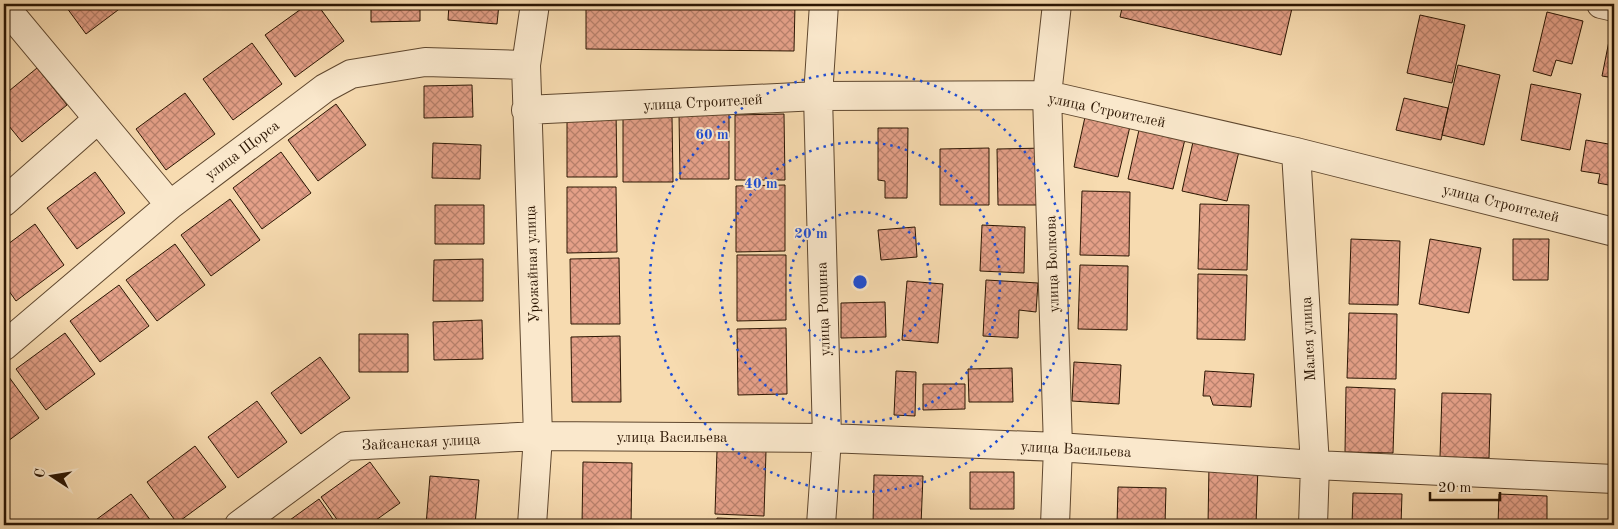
<svg xmlns="http://www.w3.org/2000/svg" width="1618" height="529" font-family="'Old Standard TT',serif">
	<defs>
		<pattern id="building-cross-hatch" width="8" height="8" patternUnits="userSpaceOnUse" patternTransform="scale(1.25)"><rect width="8" height="8" fill="#e4a088"/><path d="M0 0l8 8M0 8l8-8" fill="none" stroke="#b9816d"/></pattern>
	</defs>
	<rect width="100%" height="100%" fill="#f7dbb0"/>
	<filter id="stains"><feTurbulence type="fractalNoise" baseFrequency=".004" numOctaves="4"/><feColorMatrix values="0 0 0 0 .2 0 0 0 0 .09 0 0 0 0 .02 0 0 0 .5 -.17"/></filter>
	<radialGradient id="worn" r=".72"><stop offset=".6" stop-color="#630" stop-opacity="0"/><stop offset="1" stop-color="#630" stop-opacity=".3"/></radialGradient>
	<path fill="url(#building-cross-hatch)" stroke="#2c1603" d="M64 4H126L86 34Z
		M308 4H317L344 41 295 77 265 35Z
		M371 4H420V21L371 22Z
		M449 4H499L497 24 448 20Z
		M586 4H795L794 51 586 49Z
		M1123 4H1293L1281 55 1120 17Z
		M1547 12 1583 21 1572 64 1556 60 1551 76 1533 71Z
		M1420 15 1465 25 1452 83 1407 73Z
		M1610 36 1614 37V78L1602 76Z
		M252 43 282 84 233 120 203 79Z
		M1458 65 1500 75 1484 145 1442 135Z
		M37 68 67 105 22 142 4 120V95Z
		M1531 84 1581 94 1570 150 1521 140Z
		M472 85 473 117 424 118V86Z
		M185 93 215 134 166 170 136 129Z
		M1404 98 1448 108 1441 140 1396 130Z
		M336 104 366 145 318 181 288 140Z
		M1087 108 1132 118 1118 177 1074 167Z
		M616 111 617 177H567V112Z
		M729 113V179H680L679 114Z
		M784 114 785 180H735V115Z
		M672 116 673 182H623V117Z
		M1141 121 1187 131 1173 189 1128 179Z
		M878 128H908L907 198H885V181L878 180Z
		M1195 133 1241 143 1227 201 1182 191Z
		M1586 140 1614 145V186L1598 183 1600 174 1581 171Z
		M433 143 481 145 480 179 432 178Z
		M4 144 10 151 4 156Z
		M989 148V205H940V149Z
		M1046 148V205H998L997 149Z
		M281 152 311 193 262 229 233 188Z
		M95 172 125 213 77 249 47 208Z
		M785 185V251L736 252V186Z
		M567 187H616L617 252 567 253Z
		M1082 191 1130 192 1129 256 1080 255Z
		M230 199 260 240 211 276 181 235Z
		M1200 204 1249 205 1247 270 1198 269Z
		M435 205H484V244H435Z
		M35 224 64 265 16 301 4 284V247Z
		M982 225 1025 227 1024 273 980 271Z
		M915 227 917 257 881 260 878 230Z
		M1351 239 1400 241 1398 305 1349 304Z
		M1430 239 1481 248 1469 313 1419 304Z
		M1513 239H1549L1548 280H1513Z
		M175 244 205 285 157 321 126 280Z
		M737 255H786V320L737 321Z
		M619 258 620 324H571L570 259Z
		M483 259V301H433L434 260Z
		M1080 265 1128 266 1127 330 1078 329Z
		M1198 274 1247 275 1245 340 1197 339Z
		M986 280 1038 283 1036 312 1019 310 1018 338 983 336Z
		M907 281 943 284 938 343 902 340Z
		M119 285 149 326 100 362 70 321Z
		M885 302 886 337 841 338V303Z
		M1349 313 1397 314 1396 379 1347 378Z
		M482 320 483 359 434 360 433 322Z
		M786 328 787 394 738 395 737 329Z
		M65 333 95 374 46 410 16 369Z
		M359 334H408V372H359Z
		M620 336 621 402H572L571 337Z
		M320 357 350 398 301 434 271 393Z
		M1074 362 1121 365 1119 404 1072 401Z
		M1012 368 1013 402H969L968 369Z
		M896 371 916 372 915 416 894 415Z
		M1205 371 1254 374 1251 407 1213 405 1210 396H1203Z
		M9 377 39 418 4 444V381Z
		M923 384H965V409L923 410Z
		M1346 387 1395 389 1393 453 1345 452Z
		M1442 393 1491 394 1489 458 1440 457Z
		M257 401 287 442 238 478 208 437Z
		M195 446 226 487 177 523 147 482Z
		M717 450 766 451 764 516 715 514Z
		M370 462 400 503 369 525H341L321 497Z
		M583 462 632 463 631 525H582Z
		M1209 465 1258 466 1256 525H1208Z
		M970 472H1014V509H970Z
		M874 475 923 476 921 525H873Z
		M430 476 479 480 475 525H426Z
		M1118 487 1166 488 1165 525H1117Z
		M1353 493 1402 494 1401 525H1352Z
		M131 494 154 525H89Z
		M1499 494 1547 496V525H1498Z
		M319 499 337 525H283Z
		M717 518 765 520V525H716Z"/>
	<g fill="none" stroke-linecap="round" stroke-linejoin="round">
		<defs>
			<path id="minor" d="M1601 4 1614 7
				M4 6 170 205
				M526 110 818 96 1047 95 1296 152 1614 232
				M1296 152 1315 465 1313 525
				M4 202 98 119
				M4 346 170 205 325 88 351 74 425 62 526 65
				M239 525 346 446 538 436 827 438 1058 447 1315 465 1614 479
				M532 525 538 436 526 65 535 4
				M821 525 827 438 818 96 824 4
				M1055 525 1058 447 1047 95 1057 4"/>
		</defs>
		<use href="#minor" stroke="#5f472e" stroke-width="30"/>
		<use href="#minor" stroke="#fae8cc" stroke-width="28"/>
	</g>
	<g fill="none" stroke="#1d4ed8" stroke-width="2.5" stroke-dasharray="2.5 5">
		<circle cx="860" cy="282" r="70"/>
		<circle cx="860" cy="282" r="140"/>
		<circle cx="860" cy="282" r="210"/>
	</g>
	<g text-anchor="middle" stroke-width="4" stroke-linejoin="round" paint-order="stroke">
		<g font-size="15" fill="#2c1603" stroke="#fae8cc">
			<text transform="translate(703 102) rotate(-3)" y="5">улица Строителей</text>
			<text transform="translate(1107 110) rotate(12)" y="5">улица Строителей</text>
			<text transform="translate(242 150) rotate(-37)" y="5">улица Щорса</text>
			<text transform="translate(1501 203) rotate(14)" y="5">улица Строителей</text>
			<text transform="translate(532 264) rotate(-92)" y="5">Урожайная улица</text>
			<text transform="translate(1052 264) rotate(-92)" y="5">улица Волкова</text>
			<text transform="translate(823 309) rotate(-92)" y="5">улица Рощина</text>
			<text transform="translate(1308 339) rotate(-93)" y="5">Малея улица</text>
			<text x="672" y="442">улица Васильева</text>
			<text transform="translate(421 442) rotate(-3)" y="5">Зайсанская улица</text>
			<text transform="translate(1076 449) rotate(3)" y="5">улица Васильева</text>
		</g>
	</g>
	<circle cx="860" cy="282" r="8" fill="#1d4ed8" stroke="#fae8cc" stroke-width="2.5"/>
	<g font-size="15" text-anchor="middle" font-weight="bold" fill="#1d4ed8" stroke="#fae8cc" stroke-width="4" stroke-linejoin="round" paint-order="stroke">
		<text x="712" y="139">60 m</text>
		<text x="761" y="188">40 m</text>
		<text x="811" y="238">20 m</text>
	</g>
	<rect width="1618" height="529" fill="none" stroke="#f7dbb0" stroke-width="20"/>
	<rect x="5" y="5" width="1608" height="519" fill="none" stroke="#2c1603" stroke-width="2.5"/>
	<rect x="10" y="10" width="1598" height="509" fill="none" stroke="#2c1603"/>
	<g transform="translate(52 476) rotate(282)" stroke="#fae8cc" stroke-width="4" paint-order="stroke">
	<path d="M0-4L9 19L0 12L-9 19Z" fill="#2c1603"/>
	<text y="-8" font-size="14" font-weight="bold" text-anchor="middle" fill="#2c1603">С</text>
	</g>
	<path d="M1430 492v8h70v-8" fill="none" stroke="#2c1603" stroke-width="2.5"/>
	<text x="1438" y="492" font-size="15" fill="#2c1603" stroke="#fae8cc" stroke-width="4" paint-order="stroke">20 m</text>
	<rect width="100%" height="100%" filter="url(#stains)"/>
	<rect width="100%" height="100%" fill="url(#worn)"/>
</svg>
